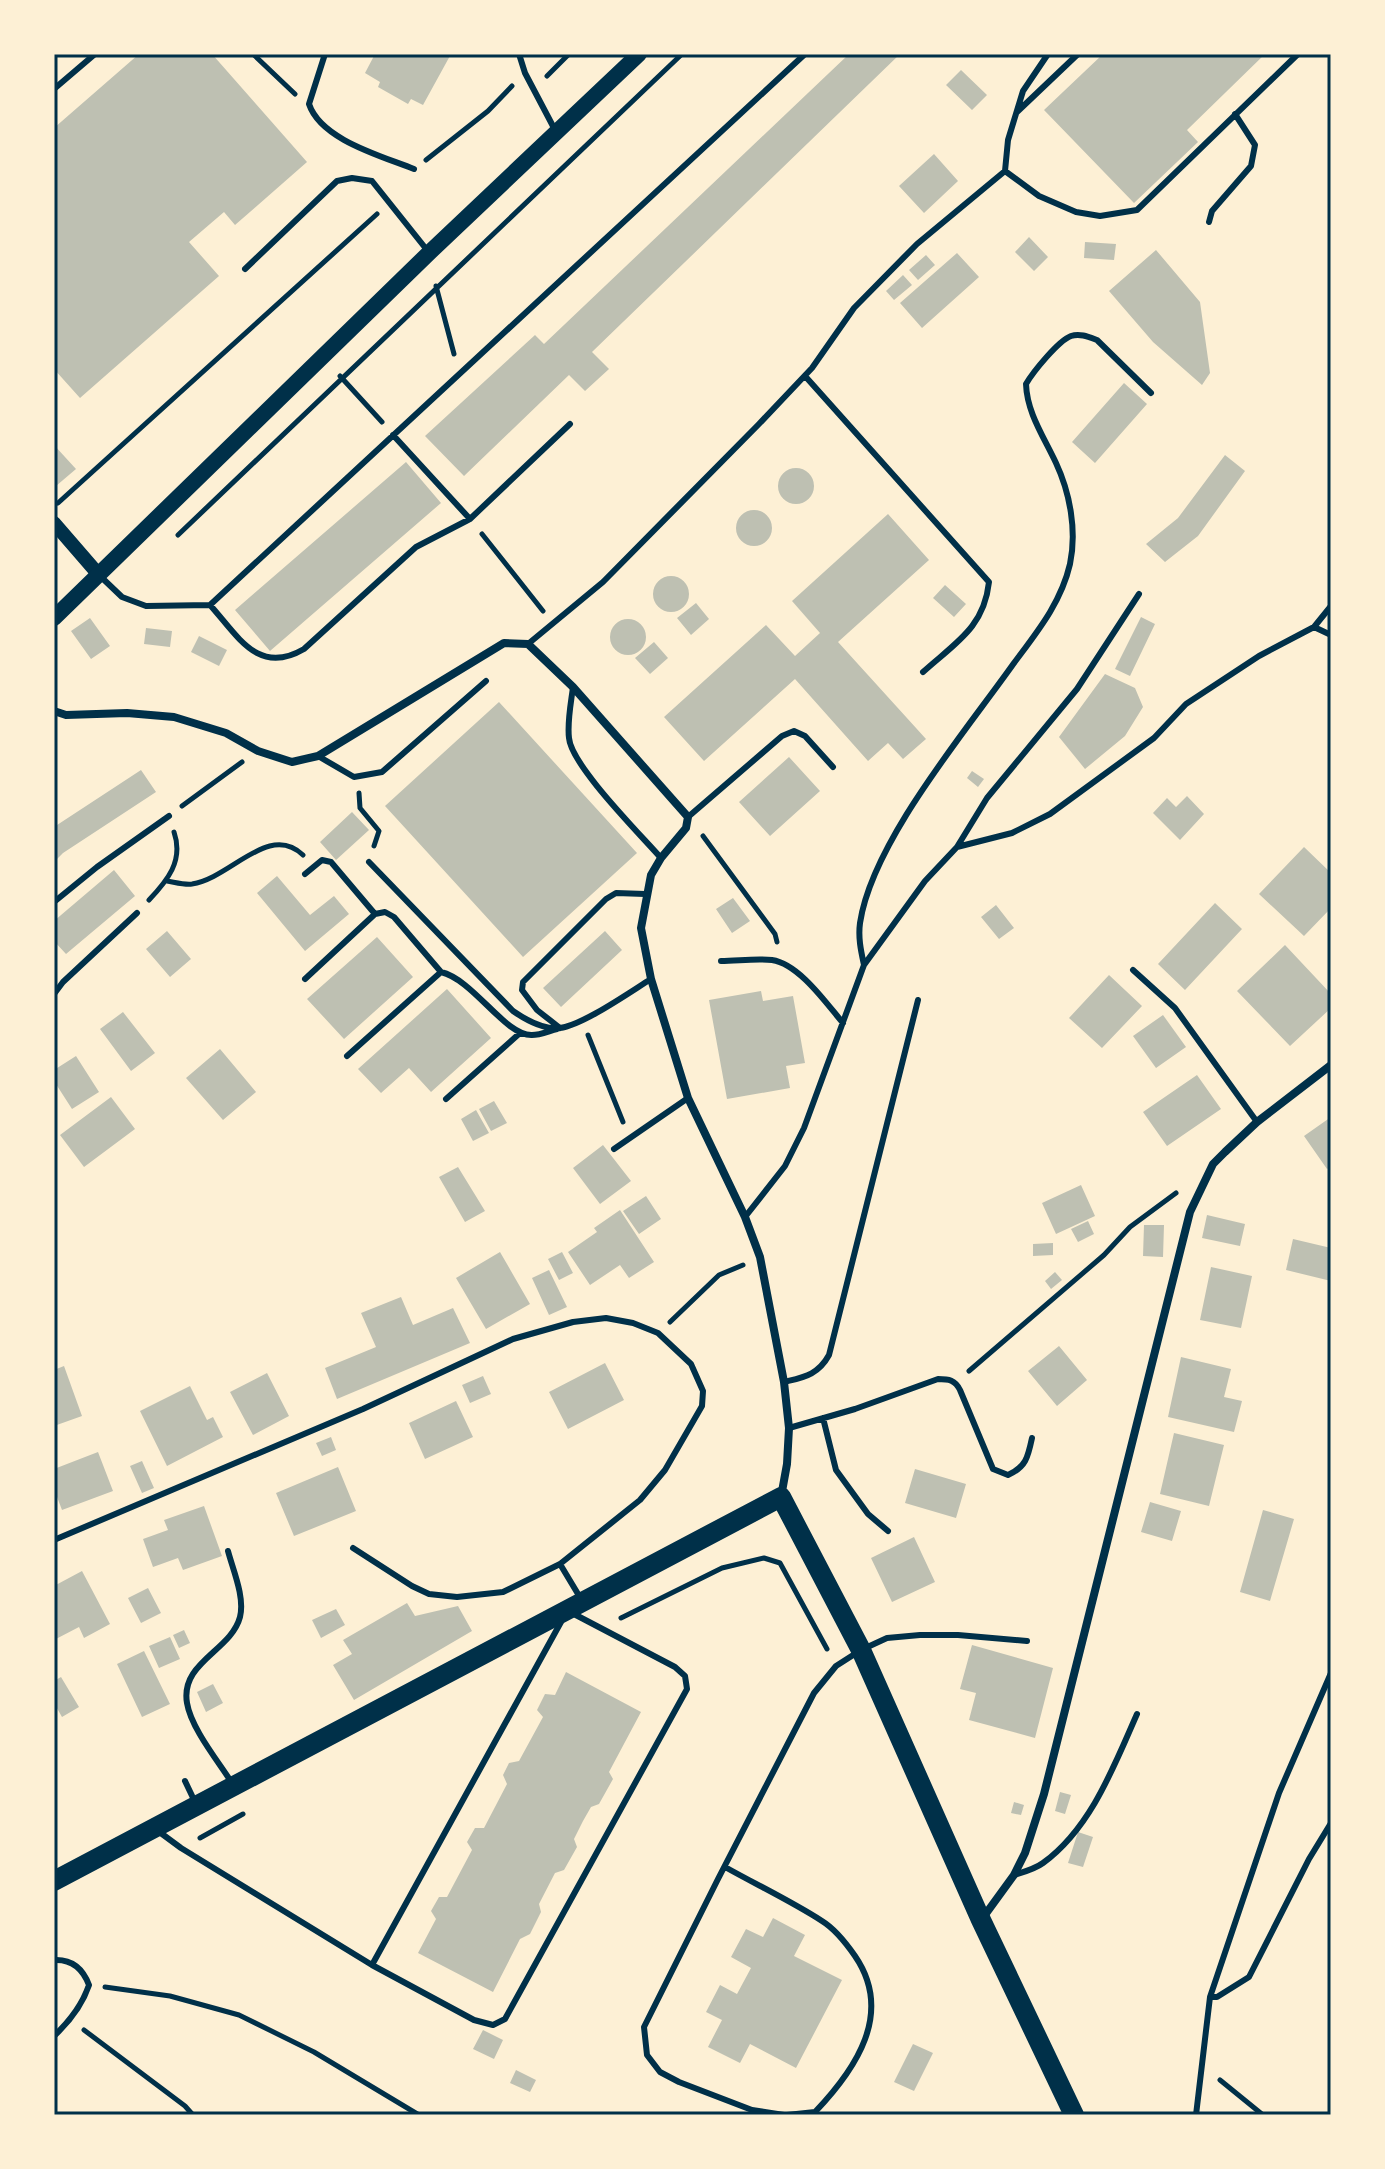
<svg xmlns="http://www.w3.org/2000/svg" width="1385" height="2169" font-family="'Exo 2',sans-serif">
	<rect width="100%" height="100%" fill="#fdf0d5"/>
	<path fill="#bec0b2" d="M139 54H212L307 162 235 225 224 212 189 242 219 276 80 398 54 369V128Z
		M375 54H451L423 105 411 99 408 104 378 87 380 82 365 73Z
		M849 54H900L592 352 609 369 585 391 569 375 464 476 425 436 535 335 544 344Z
		M1103 54H1265L1187 130 1198 142 1134 203 1044 110Z
		M961 70 987 95 972 110 946 85Z
		M934 154 958 181 924 213 899 186Z
		M1029 237 1048 257 1034 271 1015 252Z
		M1085 242 1116 244 1114 260 1084 258Z
		M1156 250 1200 302 1210 373 1202 385 1153 342 1109 291Z
		M957 253 979 277 922 328 900 303Z
		M926 255 935 265 918 280 909 270Z
		M903 275 912 285 894 300 886 291Z
		M1124 383 1147 404 1095 463 1072 442Z
		M54 445 76 469 56 486 54 484Z
		M1225 455 1245 471 1198 536 1165 562 1146 544 1178 518Z
		M406 462 441 503 270 651 235 610Z
		M778 486a18 18 0 1 1 36 0a18 18 0 1 1-36 0Z
		M736 528a18 18 0 1 1 36 0a18 18 0 1 1-36 0Z
		M888 514 929 560 838 642 926 739 903 759 888 743 868 761 795 679 704 761 664 717 766 625 795 656 820 633 792 601Z
		M653 594a18 18 0 1 1 36 0a18 18 0 1 1-36 0Z
		M945 585 966 604 954 617 933 598Z
		M696 603 709 619 691 635 677 618Z
		M1141 617 1155 624 1130 676 1115 669Z
		M90 618 110 646 91 659 71 631Z
		M610 637a18 18 0 1 1 36 0a18 18 0 1 1-36 0Z
		M146 628 172 631 170 647 144 644Z
		M199 636 227 650 219 666 191 652Z
		M654 642 668 658 650 674 635 658Z
		M1105 674 1135 688 1143 707 1125 736 1085 769 1059 737Z
		M499 702 637 853 523 957 385 806Z
		M789 757 820 791 770 836 739 802Z
		M141 770 156 792 63 853 54 862V827Z
		M972 771 984 779 978 787 967 778Z
		M1187 796 1204 814 1180 840 1153 813 1167 798 1176 807Z
		M352 812 369 830 336 860 320 842Z
		M1304 847 1331 873V908L1304 936 1259 894Z
		M114 870 135 896 66 954 54 941V921Z
		M277 876 310 915 334 896 349 914 305 951 257 893Z
		M733 898 750 921 732 933 716 909Z
		M1215 903 1242 929 1185 990 1158 964Z
		M996 905 1014 928 999 939 981 917Z
		M167 931 191 959 170 977 146 949Z
		M605 931 622 950 561 1007 543 988Z
		M377 937 413 977 344 1039 307 999Z
		M1285 945 1331 994V1008L1290 1046 1237 991Z
		M1109 975 1142 1006 1102 1048 1069 1018Z
		M447 989 491 1038 431 1092 409 1068 381 1093 358 1069Z
		M761 991 763 1001 793 996 805 1063 786 1066 790 1088 727 1099 709 1000Z
		M123 1012 155 1053 131 1071 100 1029Z
		M1163 1015 1186 1047 1156 1068 1133 1036Z
		M220 1049 256 1092 223 1120 186 1078Z
		M76 1056 99 1092 72 1109 54 1081V1070Z
		M1197 1075 1221 1109 1167 1146 1143 1112Z
		M111 1097 135 1129 84 1167 60 1135Z
		M494 1101 507 1123 491 1131 479 1109Z
		M476 1110 489 1133 473 1141 461 1119Z
		M1331 1117V1166L1327 1169 1304 1136Z
		M603 1145 631 1181 600 1204 573 1168Z
		M458 1167 485 1211 465 1222 439 1177Z
		M1081 1185 1095 1216 1056 1234 1042 1203Z
		M646 1196 661 1219 639 1234 623 1211Z
		M620 1210 654 1262 629 1278 620 1265 590 1285 568 1252 597 1232 594 1228Z
		M1207 1215 1245 1224 1240 1246 1202 1238Z
		M1088 1221 1094 1234 1078 1242 1071 1229Z
		M1144 1225H1164L1163 1257 1143 1256Z
		M1293 1239 1331 1248V1281L1286 1270Z
		M1053 1243V1255L1033 1256V1244Z
		M500 1252 530 1304 486 1329 456 1278Z
		M562 1252 573 1273 559 1280 548 1259Z
		M1211 1267 1252 1276 1241 1328 1200 1320Z
		M549 1270 567 1307 549 1315 532 1278Z
		M1055 1272 1062 1280 1051 1289 1045 1281Z
		M401 1297 413 1325 453 1308 470 1343 337 1399 325 1368 376 1347 361 1313Z
		M1059 1346 1087 1380 1057 1406 1028 1371Z
		M1181 1357 1231 1369 1224 1397 1242 1401 1234 1432 1168 1417Z
		M605 1363 624 1400 568 1429 549 1392Z
		M64 1366 82 1416 54 1426V1370Z
		M267 1373 289 1416 253 1435 230 1392Z
		M483 1376 491 1394 470 1403 462 1385Z
		M190 1386 207 1420 213 1417 223 1437 167 1466 140 1411Z
		M456 1401 473 1437 425 1459 409 1423Z
		M1174 1433 1224 1445 1209 1506 1160 1494Z
		M331 1437 336 1450 322 1456 316 1443Z
		M98 1452 113 1491 62 1510 54 1489V1469Z
		M142 1461 154 1488 142 1493 130 1466Z
		M338 1467 356 1511 294 1536 276 1493Z
		M915 1469 966 1484 956 1518 905 1503Z
		M1150 1502 1181 1511 1172 1541 1141 1532Z
		M204 1506 222 1556 183 1570 178 1558 153 1567 143 1539 168 1530 164 1520Z
		M1263 1510 1294 1519 1270 1601 1240 1592Z
		M914 1537 935 1582 892 1602 871 1558Z
		M82 1571 110 1624 84 1638 79 1627 54 1640V1586Z
		M148 1588 161 1613 141 1623 128 1598Z
		M407 1603 415 1616 458 1606 472 1631 354 1700 333 1665 352 1654 343 1640Z
		M336 1609 345 1625 321 1638 312 1620Z
		M184 1630 190 1643 179 1648 173 1635Z
		M170 1637 180 1659 159 1668 149 1646Z
		M972 1645 1053 1668 1035 1738 969 1720 976 1693 960 1689Z
		M144 1651 170 1704 142 1717 117 1664Z
		M566 1672 641 1712 609 1772 613 1779 599 1804 591 1807 583 1821 574 1839 577 1847 564 1870 555 1873 539 1904 541 1912 530 1934 520 1939 493 1992 418 1953 436 1919 431 1911 439 1897H447L472 1850 467 1842 475 1828H484L507 1784 503 1775 509 1763 519 1761 543 1717 537 1710 545 1694 555 1695Z
		M61 1677 79 1707 62 1717 54 1703V1681Z
		M213 1684 223 1703 206 1712 197 1692Z
		M1060 1792 1071 1795 1065 1814 1055 1811Z
		M1014 1802 1024 1805 1021 1815 1011 1813Z
		M1078 1832 1093 1837 1083 1867 1068 1863Z
		M773 1918 805 1935 794 1956 842 1980 796 2068 750 2044 740 2063 708 2047 722 2020 706 2012 720 1985 737 1994 751 1968 731 1957 746 1929 763 1937Z
		M483 2030 503 2040 494 2059 473 2049Z
		M913 2044 933 2053 914 2091 894 2082Z
		M516 2070 536 2080 530 2092 510 2083Z"/>
	<g fill="none" stroke-linecap="round" stroke-linejoin="round">
		<path stroke="#003049" stroke-width="5" d="M253 54 295 94
			M547 76 569 54
			M426 160 488 111 512 86
			M436 286 454 354
			M340 376 382 422
			M58 503 377 214
			M482 534 543 611
			M178 535 682 54
			M359 793 360 808 379 831 374 846
			M182 806 242 762
			M703 836 775 934 777 942
			M167 881C174 882 184 885 192 884 231 878 269 822 303 855
			M149 900C167 881 184 861 174 832
			M588 1035 623 1122
			M670 1322 719 1275 743 1265
			M969 1371 1104 1255 1130 1227 1176 1193
			M621 1618 722 1568 764 1558 780 1563 827 1649
			M200 1838 243 1814
			M105 1987 170 1996 239 2015 314 2052 419 2115
			M84 2030 185 2106 193 2115
			M1220 2080 1263 2115"/>
		<path stroke="#003049" stroke-width="6" d="M325 54 309 104C321 140 382 156 414 169
			M519 54 525 73 555 130
			M54 89 95 54
			M1017 112 1078 54
			M1005 171 1039 196 1076 212 1100 216 1137 210 1298 54
			M1209 222 1212 211 1251 166 1255 145 1235 114
			M245 269 337 181 352 178 372 181 427 250
			M805 376 989 582C984 628 955 643 923 672
			M393 435 470 519
			M99 575 122 597 146 606 210 605C238 636 258 676 304 649L416 547 470 519 570 424
			M210 605 805 54
			M1314 627 1331 635
			M528 644 603 582 758 425 812 368 854 308 917 244 1005 171 1008 140 1023 91 1048 54
			M573 687C571 703 567 722 569 738 571 765 640 834 661 858
			M318 756 354 777 382 772 486 681
			M688 817 782 736 794 731 805 736 833 767
			M957 847 987 798 1077 689 1139 594
			M369 862 513 1011C526 1020 543 1030 560 1028 583 1025 630 992 651 979
			M305 874 322 860 331 862 375 914
			M54 902 97 867 169 816
			M721 961C737 961 756 958 772 960 799 964 826 1003 843 1023
			M864 965C861 951 858 938 860 923 872 842 966 731 1014 663 1037 632 1061 603 1070 564 1077 531 1070 493 1056 463 1044 437 1027 413 1026 384 1033 372 1058 341 1071 336 1080 333 1089 337 1097 340L1151 393
			M1133 970 1175 1008 1257 1122
			M305 979 375 914 385 912 394 917 441 972
			M54 994 63 982 137 913
			M560 1028 537 1010 522 990 523 982 606 899 616 893 645 894
			M347 1056 441 972C474 980 505 1036 532 1035 540 1035 549 1031 557 1029
			M446 1099 520 1033
			M614 1149 688 1098
			M745 1217 785 1166 804 1128 864 965 925 881 957 847 1012 833 1050 814 1154 738 1186 704 1259 656 1314 627 1331 606
			M784 1382C804 1377 818 1375 829 1355L918 1000
			M823 1418 836 1470 868 1514 888 1531
			M789 1428 855 1409 938 1379C949 1379 955 1380 960 1390L993 1469 1008 1475C1026 1467 1028 1457 1032 1438
			M54 1540 363 1409 513 1339 573 1322 606 1318 633 1323 658 1333 691 1364 703 1391 702 1406 665 1470 640 1500 560 1564 503 1592 457 1597 429 1594 412 1586 353 1548
			M228 1551C233 1570 245 1597 240 1617 231 1651 180 1662 187 1703 191 1728 218 1761 232 1783
			M560 1564 581 1599
			M185 1781 195 1802
			M158 1831 181 1848 372 1965 561 1622
			M725 1867C757 1885 791 1901 822 1921 835 1929 846 1943 855 1956 894 2013 856 2069 815 2112L787 2115
			M1014 1875C1024 1872 1035 1869 1043 1863 1091 1828 1114 1766 1137 1714
			M54 1960C72 1959 83 1969 89 1985 82 2006 70 2021 54 2036
			M372 1965 474 2020 493 2025 505 2019 687 1689 685 1676 675 1667 572 1613
			M1210 1997H1217L1249 1977 1309 1859 1331 1823
			M784 2115 752 2110 679 2082 660 2072 647 2055 644 2027 718 1879 814 1693 836 1666 861 1650 887 1638 920 1635H958L1027 1641
			M1196 2115 1210 1997 1279 1793 1331 1673"/>
		<path stroke="#003049" stroke-width="8" d="M54 711 66 715 127 713 174 717 226 733 258 751 292 762 318 756 504 643 528 644 573 687 688 817 686 828 661 858 651 875 641 928 651 979 688 1098 745 1217 760 1257 784 1382 789 1428 787 1464 781 1497
			M982 1919 1014 1875 1025 1853 1044 1794 1190 1212 1213 1164 1225 1152 1257 1122 1331 1065"/>
		<path stroke="#003049" stroke-width="14" d="M54 523 99 575"/>
		<path stroke="#003049" stroke-width="16" d="M54 618 430 252 639 54"/>
		<path stroke="#003049" stroke-width="20" d="M54 1881 781 1497 861 1650 981 1920 1074 2115"/>
	</g>
	<rect width="1385" height="2169" fill="none" stroke="#fdf0d5" stroke-width="112"/>
	<rect x="56" y="56" width="1273" height="2057" fill="none" stroke="#003049" stroke-width="3"/>
</svg>
